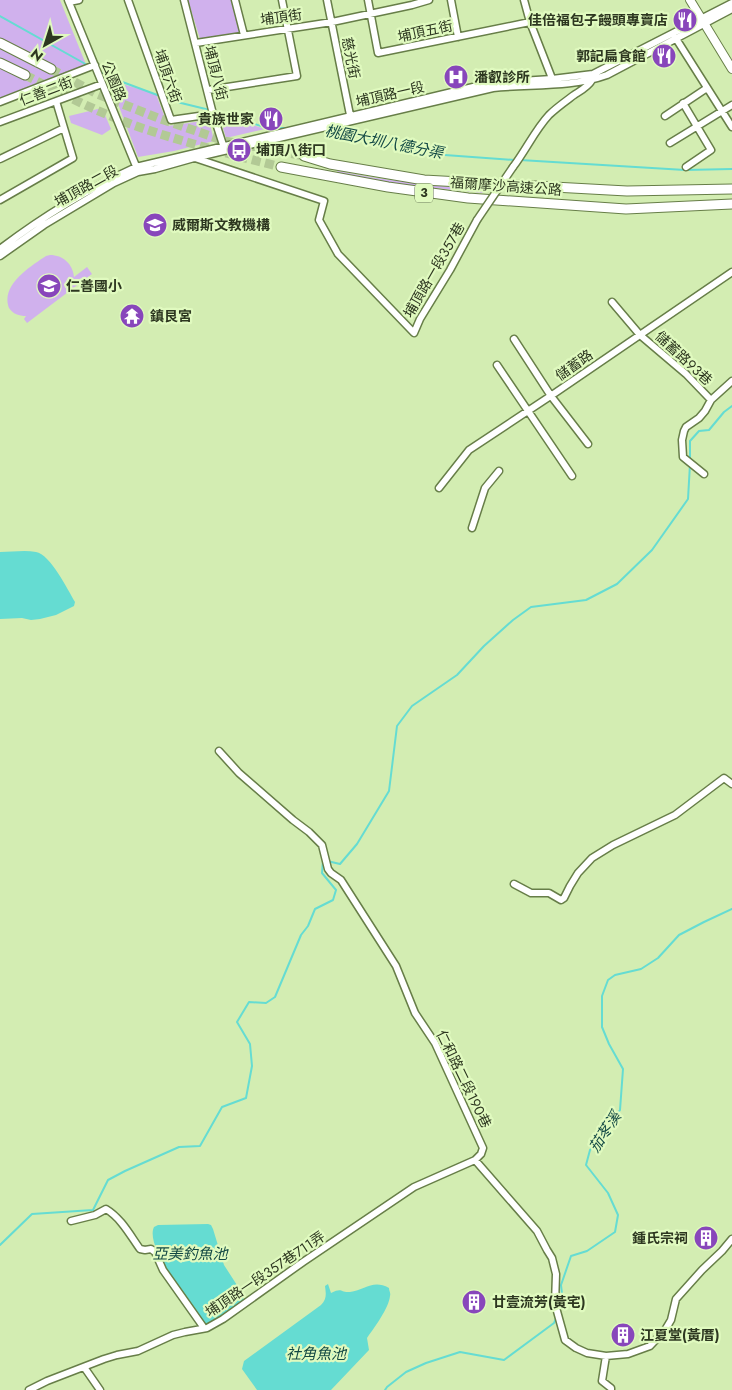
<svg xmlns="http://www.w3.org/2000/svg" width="732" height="1390" font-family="Jost,'Noto Sans TC',sans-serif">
	<rect width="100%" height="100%" fill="#d3edb2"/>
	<path fill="#d0b1ed" d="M0 0H60L87 67 0 99Z
		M188 0H231L240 33 200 39Z
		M109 80 156 94 168 126 209 120 214 141 174 151 138 157Z
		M102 108 111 129 102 135 71 123 69 116Z
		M219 114 265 129 226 138Z
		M338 171C386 181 435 186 485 190L483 193C434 188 385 183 336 173Z
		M50 255C63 255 73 264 74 277L87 267 92 274 27 323 24 319 26 316C19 316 13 314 9 308 0 285 31 266 46 256Z"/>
	<path fill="#65dcd2" d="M0 552C12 552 25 550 36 552 50 554 68 590 75 602L74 606 56 615 40 619 31 620 22 618 0 619Z
		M208 1224 211 1225 213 1229 224 1265 244 1296V1300L242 1303 207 1325 204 1323C192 1305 144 1247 154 1227L158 1225Z
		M328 1284 331 1293C343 1287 340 1293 350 1292 365 1290 373 1279 389 1288 389 1291 391 1293 390 1296 389 1308 374 1328 367 1338L369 1350 331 1390H257L242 1369 244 1361 321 1305C327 1299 326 1294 325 1286Z"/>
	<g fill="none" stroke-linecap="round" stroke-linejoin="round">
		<path stroke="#65dcd2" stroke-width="2" d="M0 16 89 66
			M100 72 109 77 160 96
			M165 97 177 102 218 112 267 128H288
			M328 130H335L431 154 515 160
			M520 160 685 170 732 169
			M690 460V441L699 431 709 430 724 412 732 406
			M0 1245 32 1214 93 1210 108 1180 125 1171 179 1147 200 1146 222 1107 246 1098 252 1066 250 1044 237 1022 249 1002 266 1003 275 997 301 935 308 926 315 909 333 900 336 890 322 873 323 860 340 864 357 844 389 791 397 726 412 706 457 675 484 646 513 620 531 607 586 600 617 584 652 550 688 499 690 464
			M559 1311 563 1302 561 1285 571 1256 587 1251 615 1232 618 1215 608 1193 586 1165 590 1150 603 1135 620 1110 623 1069 609 1044 602 1027V996L608 980 615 975 641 969 658 958 679 935 704 922 732 909
			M385 1390 387 1387 406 1372 426 1363 460 1352 504 1360 554 1323 556 1318"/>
		<path stroke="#b2c995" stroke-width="9" stroke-dasharray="9 4.5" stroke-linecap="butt" d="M51 69 97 94 158 118 225 141 304 156
			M25 75C66 96 107 117 151 131 194 145 237 156 281 167"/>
		<defs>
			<path id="minor" d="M68 0 138 171
				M128 0 171 120 213 114
				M184 0 213 114 224 148
				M235 0 244 35
				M327 0 351 120
				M368 0 378 53 530 22
				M451 0 458 37
				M524 0 530 22 553 81
				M69 2 79 0
				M675 37 732 127
				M196 43 332 22 412 5 429 0
				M208 90 297 76 282 0
				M0 102 95 65
				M683 103 711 150 686 167
				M665 116 707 88
				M0 122 102 84
				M670 143 732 105
				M195 158 324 201 319 220 338 254 414 333 420 319 450 270 477 220
				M0 159 64 128
				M513 167C526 150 535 130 549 115 556 108 566 101 574 95 580 91 588 87 592 80
				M0 200 73 158 56 101
				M0 249C42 217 88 189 136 167L490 83 552 79 593 74 732 3
				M0 256 44 225 114 183 138 172 155 169 194 158 493 88C531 84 571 88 607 75L732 9
				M612 302 640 335 686 374 711 400
				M514 339 551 396 588 444
				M497 365 572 476
				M704 474 683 457 682 440 684 431 686 427 699 418 705 411 711 400 732 381
				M439 488 469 450 555 393 732 272
				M472 528 485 488 499 471
				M514 884 531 893H549L561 900 564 898 570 886 578 873 592 858 613 845 675 815 724 778 732 784
				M475 1160 537 1231 547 1250 552 1258 556 1274 555 1304 565 1340 576 1348 587 1353 606 1356 628 1354 650 1346 665 1330 671 1320 676 1299 702 1270 722 1251 732 1239
				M71 1221 95 1215 106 1209C121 1218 130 1235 140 1249L145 1250 151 1249 155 1252 163 1270 204 1328
				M606 1356 602 1381 611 1388V1390
				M84 1367 100 1390
				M29 1390 47 1381 104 1359 117 1355 138 1351 173 1335 185 1332 207 1328 223 1319 303 1262 414 1187 475 1160 481 1154 483 1148 435 1043 415 1013 396 966 341 880 331 873 328 869 322 845 309 832 293 820 239 773 219 751"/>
			<path id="major" d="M690 0 732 69"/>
			<path id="highway" d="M0 43 51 69
				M0 63 25 75
				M304 156 330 164 424 180 627 191 732 189
				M281 167 388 187 468 198 626 209 732 204"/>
		</defs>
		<use href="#minor" stroke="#677e48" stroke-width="9"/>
		<use href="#major" stroke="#677e48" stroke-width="10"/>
		<use href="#highway" stroke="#677e48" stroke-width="11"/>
		<use href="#minor" stroke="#fff" stroke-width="6"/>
		<use href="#major" stroke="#fff" stroke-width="8"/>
		<use href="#highway" stroke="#fff" stroke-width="9"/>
		<defs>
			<path id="minor-bridge" d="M477 220 513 167"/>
		</defs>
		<use href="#minor-bridge" stroke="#677e48" stroke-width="9" stroke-linecap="butt"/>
		<use href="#minor-bridge" stroke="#fff" stroke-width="6"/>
	</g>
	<defs>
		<symbol id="restaurant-disc" viewBox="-11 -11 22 22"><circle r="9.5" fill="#8846bb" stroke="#e0fabf"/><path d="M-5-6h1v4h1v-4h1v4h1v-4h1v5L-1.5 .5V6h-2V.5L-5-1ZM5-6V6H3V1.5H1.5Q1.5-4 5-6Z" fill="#fff"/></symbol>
		<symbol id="hospital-disc" viewBox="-11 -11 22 22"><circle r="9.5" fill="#8846bb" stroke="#e0fabf"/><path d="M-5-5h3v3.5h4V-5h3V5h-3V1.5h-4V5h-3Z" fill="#fff"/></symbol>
		<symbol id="bus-disc" viewBox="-11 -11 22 22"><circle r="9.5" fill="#8846bb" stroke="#e0fabf"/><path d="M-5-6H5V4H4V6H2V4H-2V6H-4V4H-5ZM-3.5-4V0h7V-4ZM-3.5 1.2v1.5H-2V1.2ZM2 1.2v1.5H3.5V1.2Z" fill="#fff"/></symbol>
		<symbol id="school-disc" viewBox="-11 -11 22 22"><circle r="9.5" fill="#8846bb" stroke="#e0fabf"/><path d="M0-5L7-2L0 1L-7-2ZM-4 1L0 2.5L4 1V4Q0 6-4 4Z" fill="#fff"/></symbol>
		<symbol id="temple-disc" viewBox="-11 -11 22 22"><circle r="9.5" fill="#8846bb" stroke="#e0fabf"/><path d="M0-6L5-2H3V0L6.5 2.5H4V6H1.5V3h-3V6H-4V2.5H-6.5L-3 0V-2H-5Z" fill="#fff"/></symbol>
		<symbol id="building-disc" viewBox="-11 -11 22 22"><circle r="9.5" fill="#8846bb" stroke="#e0fabf"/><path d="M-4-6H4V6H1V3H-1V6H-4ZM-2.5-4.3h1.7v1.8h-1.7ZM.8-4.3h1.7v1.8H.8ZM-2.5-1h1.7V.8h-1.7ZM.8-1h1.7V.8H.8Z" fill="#fff"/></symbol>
	</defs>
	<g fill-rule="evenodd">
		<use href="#restaurant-disc" x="671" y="6" width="28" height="28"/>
		<use href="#restaurant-disc" x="650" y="42" width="28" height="28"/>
		<use href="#hospital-disc" x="442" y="63" width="28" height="28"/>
		<use href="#restaurant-disc" x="257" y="105" width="28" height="28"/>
		<use href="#bus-disc" x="225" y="136" width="28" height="28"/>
		<use href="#school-disc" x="141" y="211" width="28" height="28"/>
		<use href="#school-disc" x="35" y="272" width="28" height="28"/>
		<use href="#temple-disc" x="118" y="302" width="28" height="28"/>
		<use href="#building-disc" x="692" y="1224" width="28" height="28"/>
		<use href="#building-disc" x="460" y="1288" width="28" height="28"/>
		<use href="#building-disc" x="609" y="1321" width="28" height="28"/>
	</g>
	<g text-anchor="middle" stroke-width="4.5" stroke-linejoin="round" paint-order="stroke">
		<rect fill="#e0fabf" stroke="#637250" stroke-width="1" x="415" y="183.5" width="18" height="19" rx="4"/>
		<g font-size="12" font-weight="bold" fill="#2d3720">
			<text x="424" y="197">3</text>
		</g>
		<g font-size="14" fill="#2d3720" stroke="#e0fabf">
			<text transform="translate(281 17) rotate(-8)" y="5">埔頂街</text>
			<text transform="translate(425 31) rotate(-12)" y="5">埔頂五街</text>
			<text transform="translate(351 58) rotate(79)" y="5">慈光街</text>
			<text transform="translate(216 73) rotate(76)" y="5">埔頂八街</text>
			<text transform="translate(168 76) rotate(71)" y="5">埔頂六街</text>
			<text transform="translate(114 81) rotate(68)" y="5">公園路</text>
			<text transform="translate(46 91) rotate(-21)" y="5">仁善二街</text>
			<text transform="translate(390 94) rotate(-13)" y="5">埔頂路一段</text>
			<text transform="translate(86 186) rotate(-29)" y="5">埔頂路二段</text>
			<text transform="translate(506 186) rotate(4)" y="5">福爾摩沙高速公路</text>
			<text transform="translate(434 270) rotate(-60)" y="5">埔頂路一段357巷</text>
			<text transform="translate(684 358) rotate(43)" y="5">儲蓄路93巷</text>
			<text transform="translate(574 365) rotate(-35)" y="5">儲蓄路</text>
			<text transform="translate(464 1079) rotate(64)" y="5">仁和路二段190巷</text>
			<text transform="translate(265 1274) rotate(-34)" y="5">埔頂路一段357巷711弄</text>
		</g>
		<g font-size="14" font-weight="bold" fill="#2d3720" stroke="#e0fabf" text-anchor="start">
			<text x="668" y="25" text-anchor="end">佳倍福包子饅頭專賣店</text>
			<text x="646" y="61" text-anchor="end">郭記扁食館</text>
			<text x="474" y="82">潘叡診所</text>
			<text x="254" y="124" text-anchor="end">貴族世家</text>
			<text x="256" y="155">埔頂八街口</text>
			<text x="172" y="230">威爾斯文教機構</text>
			<text x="66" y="291">仁善國小</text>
			<text x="150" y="321">鎮艮宮</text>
			<text x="688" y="1243" text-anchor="end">鍾氏宗祠</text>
			<text x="492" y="1307">廿壹流芳(黃宅)</text>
			<text x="640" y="1340">江夏堂(黃厝)</text>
		</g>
		<g font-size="15" font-style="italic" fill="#124844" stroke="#e0fabf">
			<text transform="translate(384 142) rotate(11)" y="5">桃園大圳八德分渠</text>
			<text transform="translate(605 1132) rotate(-57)" y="5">茄苳溪</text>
			<text x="190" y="1259">亞美釣魚池</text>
			<text x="316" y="1359">社角魚池</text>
		</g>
	</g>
	<g transform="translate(45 45) rotate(219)" stroke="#e0fabf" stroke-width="4" paint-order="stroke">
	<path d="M0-4L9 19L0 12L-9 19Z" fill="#2d3720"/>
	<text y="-8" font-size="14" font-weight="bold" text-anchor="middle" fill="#2d3720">N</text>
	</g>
</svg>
